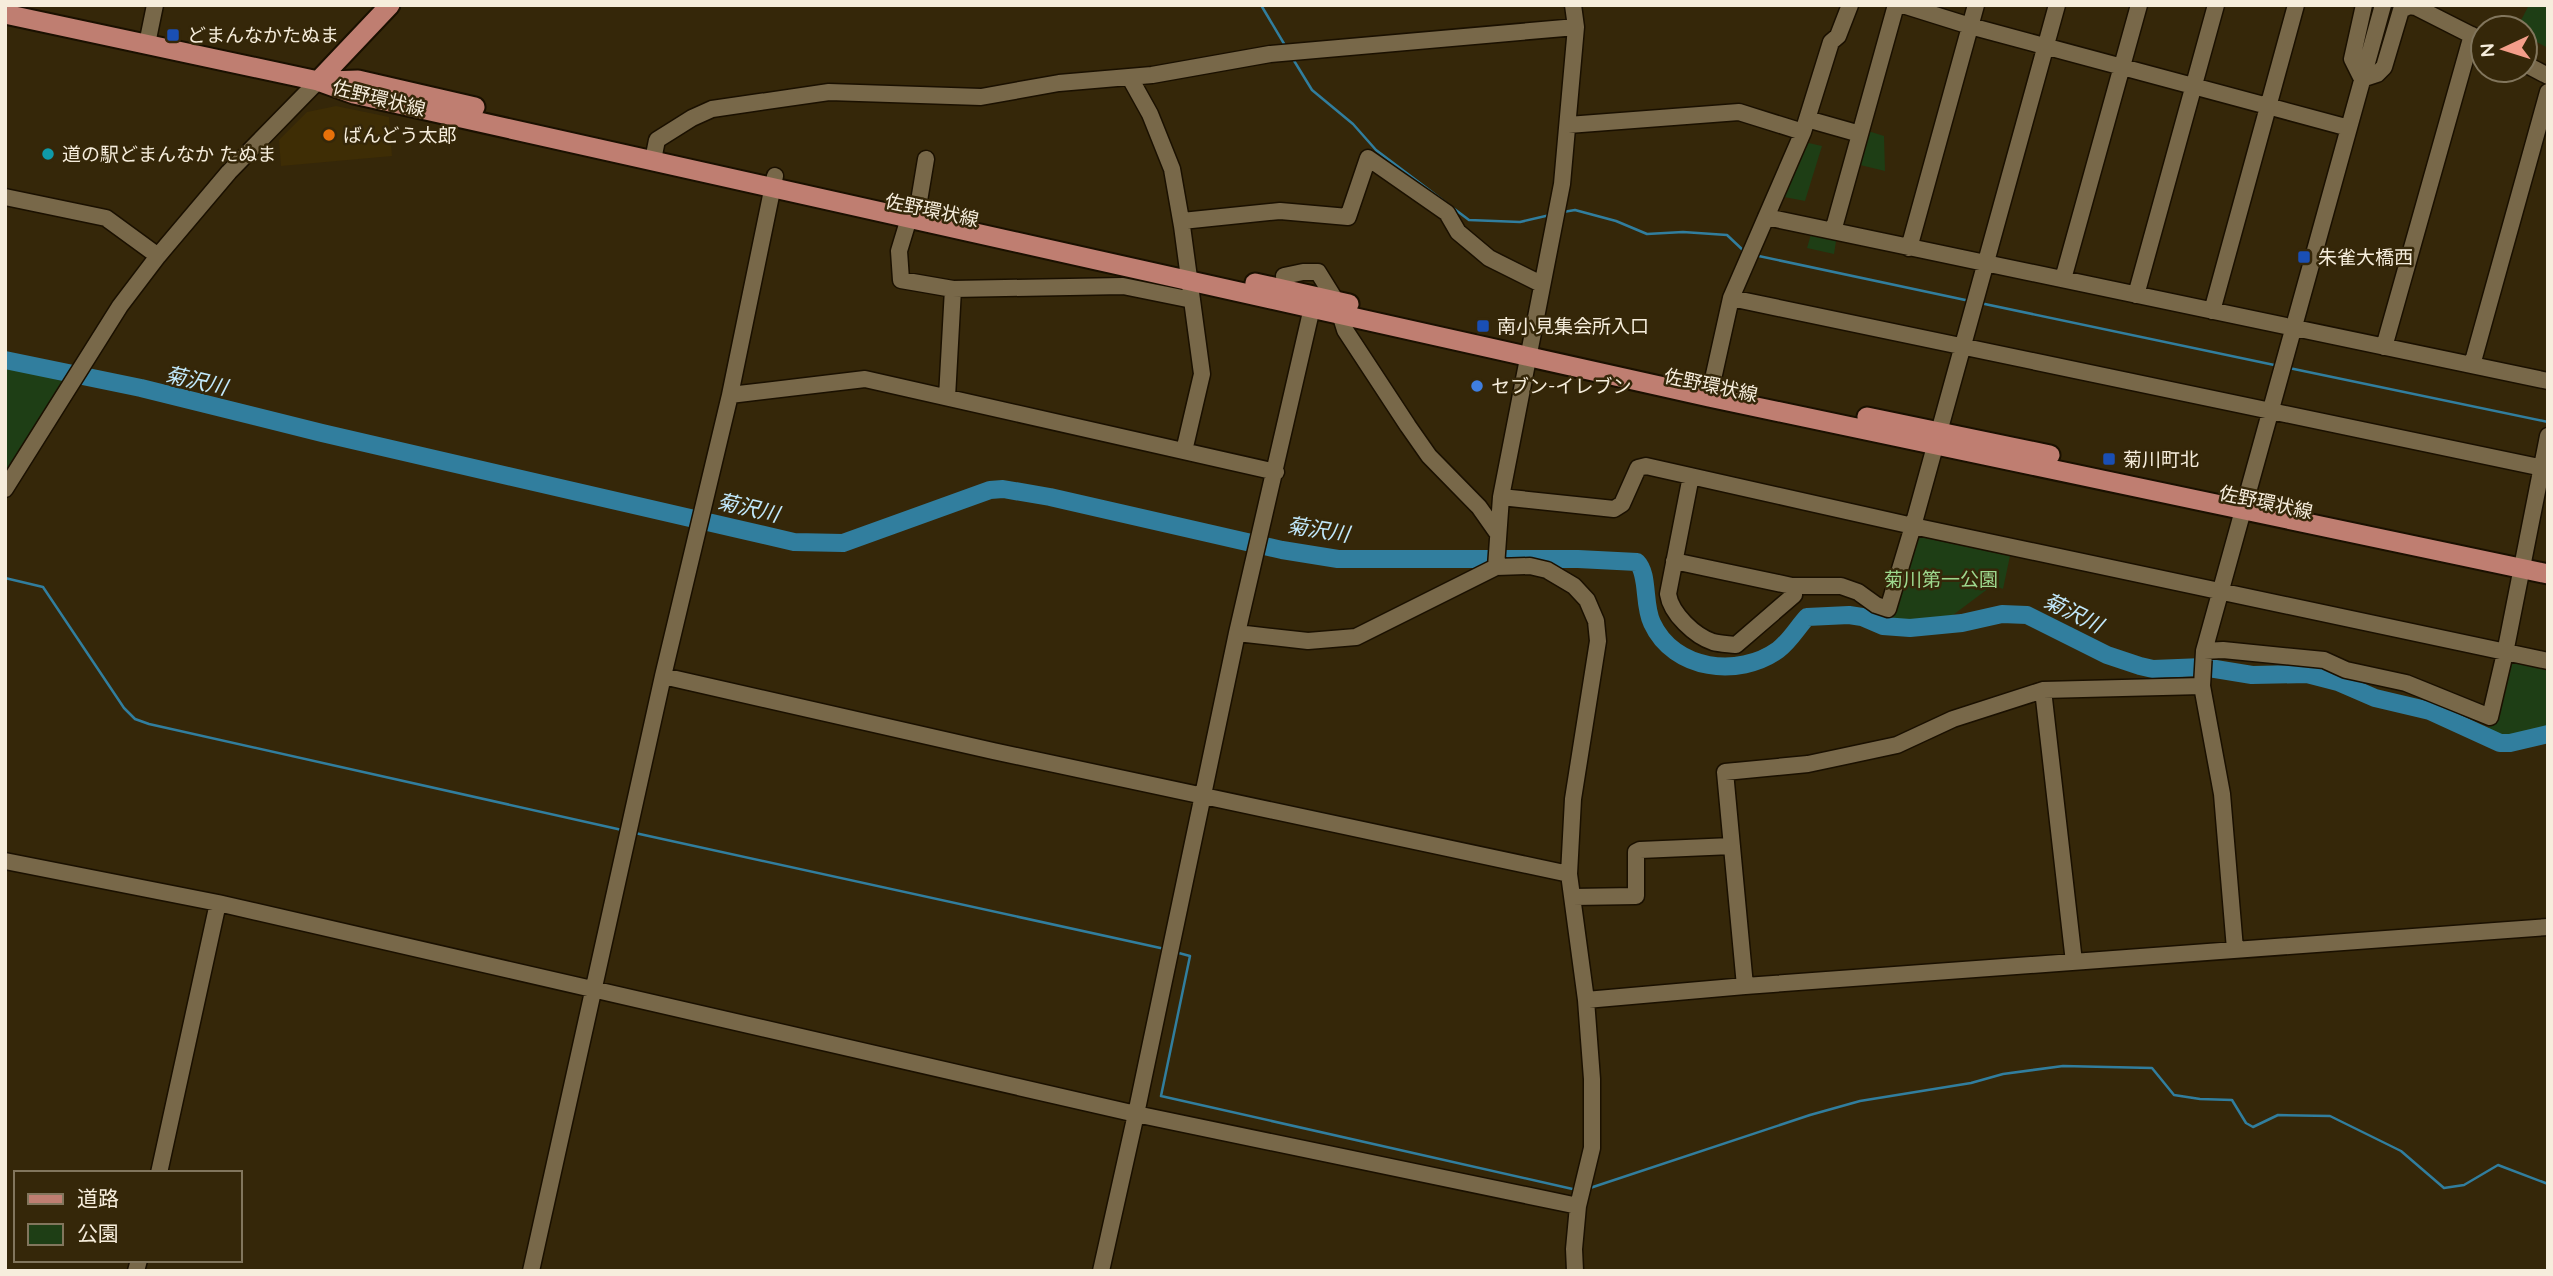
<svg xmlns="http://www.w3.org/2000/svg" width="2553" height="1276" font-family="Quicksand,'Noto Sans JP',sans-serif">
	<rect width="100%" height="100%" fill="#352709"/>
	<path fill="#3e2d05" d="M336 106 389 117 392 156 281 166 279 140 307 112Z"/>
	<path fill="#1e3e15" d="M2529 5H2548V48L2525 36V28H2517Z
		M1865 130 1884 136 1885 171 1856 164Z
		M1804 142 1822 146 1805 201 1779 196Z
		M1812 231 1837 235 1834 254 1807 248Z
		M5 364 71 384 5 489Z
		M1921 537 2010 556 2003 589 1993 585 1941 624 1912 626 1892 622 1915 541Z
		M2507 657 2548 665V732L2507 740 2487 735Z"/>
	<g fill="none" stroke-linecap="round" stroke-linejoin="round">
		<path stroke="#317e9e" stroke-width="2.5" d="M1261 5 1286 47
			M1293 59 1312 90 1353 124 1376 150 1469 220 1520 222 1550 215
			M1563 212 1575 210 1616 221 1647 234 1683 232 1727 235 1745 252
			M1754 255 1970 301
			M1980 303 2279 366
			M2289 368 2548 422
			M5 578 43 587 124 708 135 719 149 724 622 830
			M635 833 1165 949
			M1175 952 1190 956 1161 1096 1577 1190
			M1590 1188 1810 1115 1860 1101 1971 1083 2003 1074 2063 1066 2152 1068 2174 1095 2200 1099 2232 1100 2246 1123 2253 1127 2278 1115 2330 1116 2401 1151 2444 1188 2464 1185 2498 1165 2548 1184"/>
		<path stroke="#317e9e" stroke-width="18" d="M5 360 141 388 322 433 794 542 843 543 990 490 1003 489 1050 497 1282 550 1338 559H1578L1637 562C1649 574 1643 605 1652 623 1674 671 1739 678 1778 650 1790 641 1797 628 1807 617L1849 615 1862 617 1883 626 1910 628 1962 623 2002 614 2027 615 2107 655 2140 666 2153 669 2203 667 2252 675 2307 674 2338 682 2375 698 2430 711 2500 743H2510L2548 734"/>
		<defs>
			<path id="minor" d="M1903 5 1970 26 2349 128
				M2364 5 2352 59 2362 79 2377 74 2384 67 2401 10 2409 6 2416 7 2483 41
				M147 44 155 5
				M2525 64 2548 76
				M1130 78 1150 114 1172 169 1182 226 1202 374 1184 451
				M1807 119 1860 134
				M1568 125 1739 112 1803 132
				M926 159 918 207 909 218 899 251 901 280 953 289 1123 286 1192 300
				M653 160 657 140 692 118 712 109 829 92 981 97 1059 83 1152 75 1270 54 1576 27
				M5 197 106 218 158 256
				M1766 217 2548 381
				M1182 221 1280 211 1348 217 1368 158 1447 213 1458 232 1489 258 1541 284
				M1833 231 1896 5
				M1909 248 1976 5
				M1284 276 1303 272H1318L1336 301 1345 330 1408 426 1429 456 1479 507 1498 534
				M2063 279 2139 5
				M2136 295 2216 5
				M1731 298 2548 469
				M2212 311 2296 5
				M2384 347 2472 35
				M2472 365 2548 92
				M730 395 865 379 1276 472
				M947 397 953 289
				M1709 397 1731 298 1803 132 1831 42 1838 36 1850 5
				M1691 476 1668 594C1671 614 1695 636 1713 642 1720 644 1729 644 1736 645L1794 595 1792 586
				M5 489 120 306 158 256 229 172 318 81
				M1501 497 1614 509 1622 504 1638 468 1646 466 1913 526 2548 661
				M1674 561 1792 586H1841L1858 592 1876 605 1888 609 1913 526 2057 5
				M1496 567 1501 497 1562 184 1576 27 1573 5
				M1237 633 1308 641 1356 637 1496 567 1530 566 1547 570 1574 586 1587 600 1596 621 1598 641 1573 799 1569 874 1586 1000 1592 1079V1148L1578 1206 1574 1249 1575 1271
				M2204 651 2223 650 2324 660 2346 670 2406 683 2490 717 2505 653 2548 436
				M663 676 993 751 1569 874
				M2043 690 2074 962
				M5 861 218 903 1136 1114 1578 1206
				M1573 897 1636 896V852L1640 850 1732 846
				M2235 949 2222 794 2202 686 2204 651 2383 5
				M1745 986 1725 772 1808 764 1897 745 1953 719 2043 690 2202 686
				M1586 1000 1745 986 2548 927
				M159 1173 218 903
				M136 1271 139 1260
				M531 1271 663 676 730 395 775 176
				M1101 1271 1136 1114 1237 633 1314 299"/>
			<path id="major" d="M5 14 318 81 354 94 1709 397 2548 574
				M318 81 390 5
				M329 81 358 80 475 107
				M1255 283 1349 304
				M1867 417 2050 455"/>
		</defs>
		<use href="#minor" stroke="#1a1000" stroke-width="19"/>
		<use href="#major" stroke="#1a1000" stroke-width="23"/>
		<use href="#minor" stroke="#786849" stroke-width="16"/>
		<use href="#major" stroke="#bf7e71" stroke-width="19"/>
	</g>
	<g fill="#1a4fb4" stroke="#352709" stroke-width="2.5">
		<rect x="166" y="28" width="14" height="14" rx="3.5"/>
		<rect x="2297" y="250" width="14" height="14" rx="3.5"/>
		<rect x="1476" y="319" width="14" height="14" rx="3.5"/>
		<rect x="2102" y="452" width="14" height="14" rx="3.5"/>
	</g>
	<circle fill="#e8710a" stroke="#352709" stroke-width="2.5" cx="329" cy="135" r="7"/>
	<circle fill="#0f9aa8" stroke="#352709" stroke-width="2.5" cx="48" cy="154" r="7"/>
	<circle fill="#3f7fe0" stroke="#352709" stroke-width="2.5" cx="1477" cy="386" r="7"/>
	<g text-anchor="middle" stroke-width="5" stroke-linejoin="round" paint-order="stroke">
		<g font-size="19" fill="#f6eddc" stroke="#352709" text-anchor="start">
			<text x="187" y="42">どまんなかたぬま</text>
			<text x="343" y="142">ばんどう太郎</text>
			<text x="62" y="161">道の駅どまんなか たぬま</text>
			<text x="2318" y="264">朱雀大橋西</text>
			<text x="1497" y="333">南小見集会所入口</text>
			<text x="1491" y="393">セブン-イレブン</text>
			<text x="2123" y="466">菊川町北</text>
		</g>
		<g font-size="19" fill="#f6eddc" stroke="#352709">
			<text transform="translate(379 98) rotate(14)" y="7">佐野環状線</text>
			<text transform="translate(932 210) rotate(12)" y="7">佐野環状線</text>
			<text transform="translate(1711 385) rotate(12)" y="7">佐野環状線</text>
			<text transform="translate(2266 502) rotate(12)" y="7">佐野環状線</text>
		</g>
		<g font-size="19" fill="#9ed98e" stroke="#352709">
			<text x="1941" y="586">菊川第一公園</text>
		</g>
		<g font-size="21" font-style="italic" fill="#c2e9fc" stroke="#352709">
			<text transform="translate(196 381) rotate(13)" y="7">菊沢川</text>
			<text transform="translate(748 508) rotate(13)" y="7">菊沢川</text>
			<text transform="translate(1318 530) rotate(9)" y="7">菊沢川</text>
			<text transform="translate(2073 613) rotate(26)" y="7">菊沢川</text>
		</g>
	</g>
	<rect width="2553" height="1276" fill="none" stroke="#f6eddc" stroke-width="14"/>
	<rect x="14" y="1171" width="228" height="91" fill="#352709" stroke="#82765d" stroke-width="2"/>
	<rect x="28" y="1194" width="35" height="10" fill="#bf7e71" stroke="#82765d" stroke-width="2"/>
	<text x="77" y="1206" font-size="21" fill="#f6eddc">道路</text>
	<rect x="28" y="1224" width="35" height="21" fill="#1e3e15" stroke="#82765d" stroke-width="2"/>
	<text x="77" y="1241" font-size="21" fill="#f6eddc">公園</text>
	<g transform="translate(2504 49) rotate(266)"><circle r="33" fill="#352709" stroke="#82765d" stroke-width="2"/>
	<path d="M0-5L12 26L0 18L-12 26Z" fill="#f49e8a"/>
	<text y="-10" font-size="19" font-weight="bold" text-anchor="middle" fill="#f6eddc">N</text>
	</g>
</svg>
